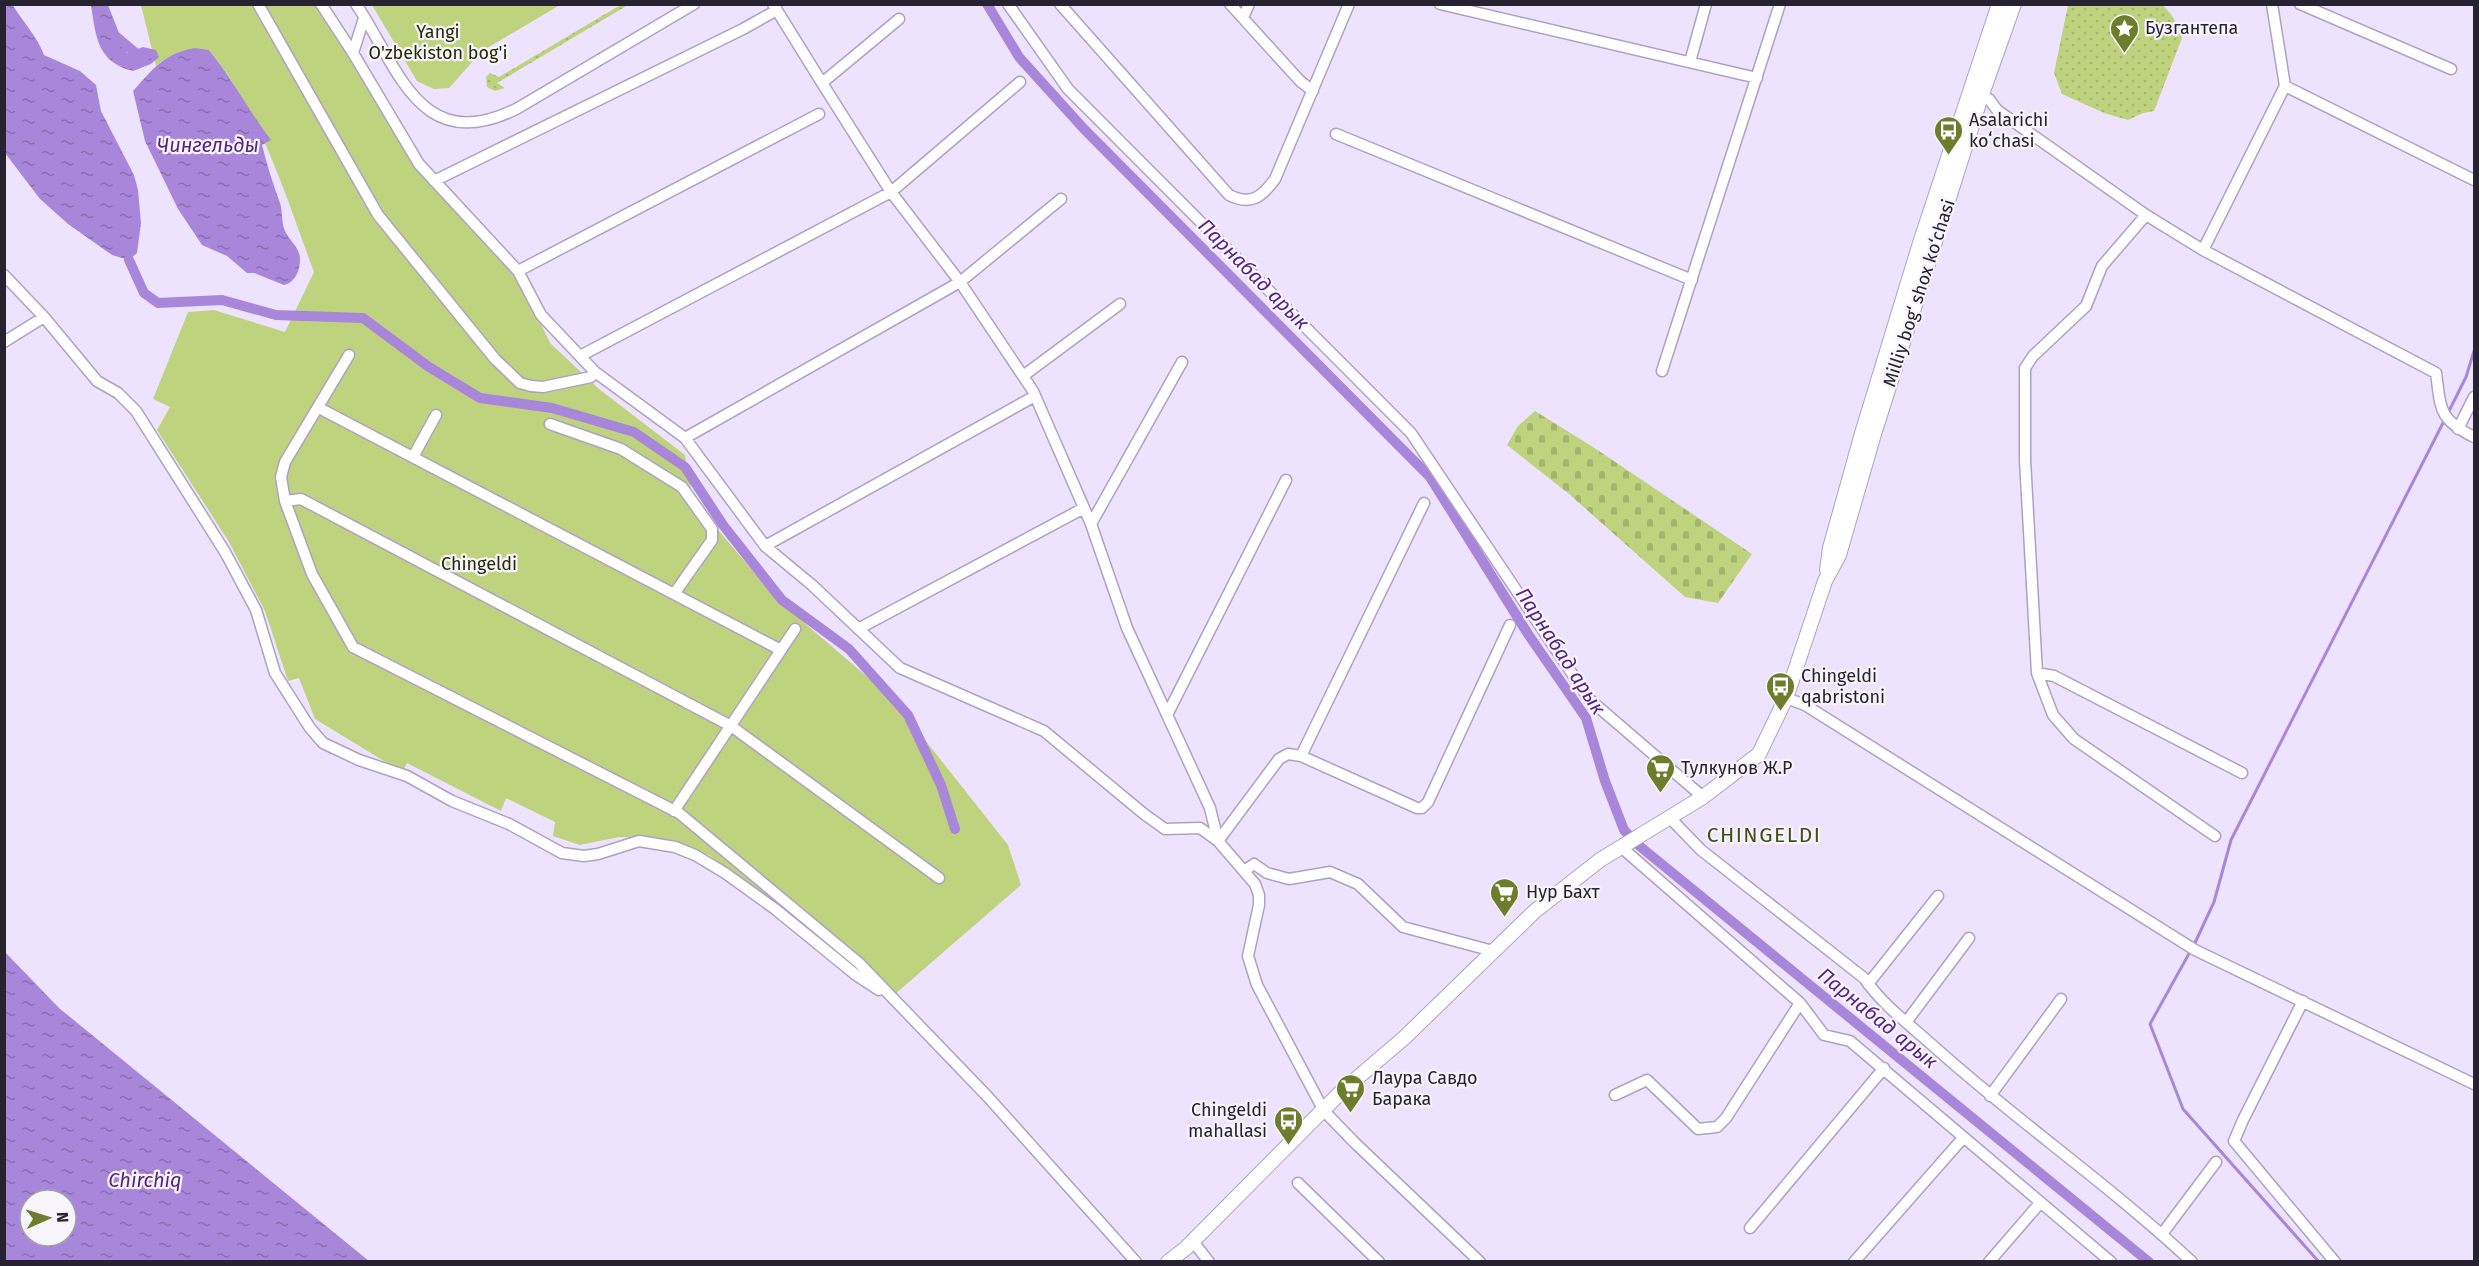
<svg xmlns="http://www.w3.org/2000/svg" width="2479" height="1266" font-family="'Fira Sans',sans-serif">
	<defs>
		<pattern id="grass-dots" width="8" height="8" patternUnits="userSpaceOnUse" patternTransform="scale(1.5)"><rect width="8" height="8" fill="#bfd37e"/><path d="M2 2h.1M6 6h.1" fill="none" stroke="#a4b56d" stroke-width="1.8" stroke-linecap="round"/></pattern>
		<pattern id="cemetery-stones" width="16" height="16" patternUnits="userSpaceOnUse" patternTransform="scale(1.5)"><rect width="16" height="16" fill="#bfd37e"/><path d="M2 7V4a2 2 0 0 1 4 0v3zM10 15v-3a2 2 0 0 1 4 0v3z" fill="#a4b56d"/></pattern>
		<pattern id="water-ripples" width="26" height="14" patternUnits="userSpaceOnUse" patternTransform="scale(1.5)"><rect width="26" height="14" fill="#a887db"/><path d="M2 4q2-2 4 0t4 0M15 11q2-2 4 0t4 0" fill="none" stroke="#896eb2"/></pattern>
	</defs>
	<rect width="100%" height="100%" fill="#ede3ff"/>
	<path fill="url(#grass-dots)" d="M622 4 628 5 497 83 505 88 495 91 487 87 486 77 490 73 499 77Z
		M2068 5 2161 4C2171 12 2179 25 2182 38L2154 111 2143 113 2128 120 2104 113 2062 94 2054 73Z"/>
	<path fill="url(#cemetery-stones)" d="M1535 411 1593 447 1752 554 1718 603 1685 597 1569 494 1507 445 1518 426Z"/>
	<path fill="#bfd37e" d="M141 5H319L411 156 517 274 550 343 599 389 685 455 693 500 762 582 809 627 870 679 925 740 1008 845 1021 885 894 995 862 973 709 855 665 839 619 837 580 845 553 836 555 822 506 798 501 811 407 763 402 772 315 719 299 678 288 681 265 611 229 542 157 430 170 407 153 399 188 312 214 310 285 332 314 272C285 195 262 114 209 50 188 47 172 52 156 66Z
		M372 5H560L482 51 449 88 434 89 417 81Z"/>
	<path fill="url(#water-ripples)" fill-rule="evenodd" d="M12 4C23 22 37 36 44 55L80 71 96 85 101 111 134 175 138 190 141 223 137 253 129 260 112 255 68 224 40 199 5 153V5Z
		M91 5H108L127 53 143 47 156 50 159 57 151 64 133 71C97 62 96 37 91 5Z
		M195 48 209 50C232 78 249 111 271 140L262 145C267 165 273 184 280 203 283 212 281 222 285 231 290 241 300 248 300 259 300 270 296 282 284 285L254 273H247L227 256 202 245 178 209 145 141 133 91C153 69 164 53 195 48Z
		M5 952 59 1008 369 1261H5ZM30 1200H66V1236H30Z"/>
	<g fill="none" stroke-linecap="round" stroke-linejoin="round">
		<path stroke="#a887db" stroke-width="3" d="M2448 413 2466 377 2474 351
			M2194 945 2214 902 2231 840 2445 419
			M2191 950 2150 1024 2183 1109 2319 1262"/>
		<path stroke="#a887db" stroke-width="10" d="M987 4 1019 57 1084 129 1430 477 1528 634 1586 718 1605 781 1624 830 1637 844 2149 1262
			M112 33 144 60
			M129 260 144 293 158 303 222 300 276 315 363 318 429 367 480 398 552 408 634 432 685 467 723 525 782 600 849 649 908 715 941 785 955 829"/>
		<defs>
			<path id="minor" d="M258 4 378 215 495 359 520 383 531 386 543 387 591 377 595 372
				M321 4 353 53 419 164 518 271 541 315 595 372 685 438 765 546 812 585 900 668 1044 731 1144 814 1165 829 1200 828 1218 841 1279 759 1288 754 1301 756 1424 503
				M356 4C399 68 420 158 518 108L694 4
				M773 4 822 83
				M1008 4 1068 89 1411 433 1589 699 1703 797
				M1060 4 1229 195C1251 206 1262 197 1275 179L1349 4
				M1230 4 1300 81 1313 91
				M1440 4 1757 78
				M2300 4 2451 69
				M1243 18 1249 4
				M899 19 822 83 891 192 960 282 1033 391 1091 524 1127 628 1210 808 1218 841 1255 884 1259 895V905L1248 956 1257 985 1324 1111 1354 1142 1480 1262
				M353 53 364 18
				M1690 62 1706 4
				M2285 86 2474 180
				M1975 95 1989 99 1997 110 2146 215 2203 250 2436 373C2441 409 2438 419 2474 437
				M1336 134 1692 280
				M434 181 743 29 777 10
				M2146 215 2102 266 2086 306 2033 356 2025 368V460L2037 673 2053 715 2074 739 2215 836
				M2203 250 2285 86 2272 4
				M518 271 819 114
				M4 275 44 317 97 381 118 393 136 411 225 552 256 610 275 673 310 728 323 743 359 760 407 776 452 801 509 824 562 853 584 856 598 854 639 841 675 847 695 855 725 873 775 909 856 975 879 990
				M4 342 44 317
				M349 355 285 462 281 477 285 501 312 574 353 647 679 813 859 963 988 1097 1136 1262
				M582 355 891 192 1020 82
				M1662 371 1780 4
				M1023 376 1120 304
				M319 408 781 650
				M550 424 621 449 682 487 712 529V540L674 594
				M2458 429 2474 397
				M685 438 960 282 1061 199
				M413 457 436 415
				M285 501 301 499 731 726 939 878
				M1091 524 1182 362
				M765 546 1035 396
				M858 629 1084 508
				M2037 673 2054 676 2242 773
				M1786 698 1805 705 2195 950 2474 1084
				M1167 715 1286 480
				M1301 756 1417 808H1422L1428 802 1510 625
				M674 811 795 629
				M1670 818 1701 850 1864 978C1884 1007 1913 1027 1939 1051 2021 1124 2112 1187 2192 1262
				M1621 847 1800 1003 1824 1035 1850 1041 2111 1262
				M1244 871 1254 864 1267 873 1289 879 1330 872 1358 884 1403 927 1493 951
				M1868 984 1938 896
				M2303 1001 2243 1120 2234 1141 2335 1262
				M1907 1021 1969 938
				M1615 1095 1647 1080 1698 1129 1717 1127 1726 1118 1800 1003
				M1990 1096 2061 999
				M1298 1183 1379 1262
				M1750 1228 1884 1068
				M2162 1234 2216 1162
				M1192 1240 1209 1262
				M1854 1262 1963 1138
				M1989 1262 2040 1203"/>
			<path id="secondary" d="M1827 570 1830 548 1863 430 1920 243 1999 4
				M1168 1262 1186 1248 1342 1091 1404 1038 1535 911 1600 860 1703 797 1759 754 1786 698 1825 581 1839 555 1874 434 1981 97 2014 4"/>
		</defs>
		<use href="#minor" stroke="#ada2c2" stroke-width="13"/>
		<use href="#secondary" stroke="#ada2c2" stroke-width="16"/>
		<use href="#minor" stroke="#fff" stroke-width="10"/>
		<use href="#secondary" stroke="#fff" stroke-width="14"/>
	</g>
	<defs>
		<symbol id="sight-pin" viewBox="-11 -11 22 30"><path d="M0 17L-7.5 6A9.5 9.5 0 1 1 7.5 6Z" fill="#6d7d2b" stroke="#f7f4fb"/><path d="M0-6L1.8-2.2L6-1.7L2.9 1.2L3.7 5.4L0 3.3L-3.7 5.4L-2.9 1.2L-6-1.7L-1.8-2.2Z" fill="#fff"/></symbol>
		<symbol id="bus-pin" viewBox="-11 -11 22 30"><path d="M0 17L-7.5 6A9.5 9.5 0 1 1 7.5 6Z" fill="#6d7d2b" stroke="#f7f4fb"/><path d="M-5-6H5V4H4V6H2V4H-2V6H-4V4H-5ZM-3.5-4V0h7V-4ZM-3.5 1.2v1.5H-2V1.2ZM2 1.2v1.5H3.5V1.2Z" fill="#fff"/></symbol>
		<symbol id="supermarket-pin" viewBox="-11 -11 22 30"><path d="M0 17L-7.5 6A9.5 9.5 0 1 1 7.5 6Z" fill="#6d7d2b" stroke="#f7f4fb"/><path d="M-6-5.5h2.5l.6 2H6L4.5 2H-2.5L-4.4-4H-6ZM-1.5 3.2a1.3 1.3 0 1 0 .1 0ZM3 3.2a1.3 1.3 0 1 0 .1 0Z" fill="#fff"/></symbol>
	</defs>
	<g fill-rule="evenodd">
		<use href="#sight-pin" x="2108" y="12" width="33" height="45"/>
		<use href="#bus-pin" x="1932" y="114" width="33" height="45"/>
		<use href="#bus-pin" x="1764" y="670" width="33" height="45"/>
		<use href="#supermarket-pin" x="1644" y="752" width="33" height="45"/>
		<use href="#supermarket-pin" x="1488" y="876" width="33" height="45"/>
		<use href="#supermarket-pin" x="1334" y="1072" width="33" height="45"/>
		<use href="#bus-pin" x="1272" y="1104" width="33" height="45"/>
	</g>
	<g text-anchor="middle" stroke-width="4.5" stroke-linejoin="round" paint-order="stroke">
		<g font-size="18" fill="#27222f" stroke="#f7f4fb" text-anchor="start">
			<text x="2145" y="34">Бузгантепа</text>
			<text x="1969" y="126">Asalarichi<tspan x="1969" dy="21">koʻchasi</tspan></text>
			<text x="1801" y="682">Chingeldi<tspan x="1801" dy="21">qabristoni</tspan></text>
			<text x="1681" y="774">Тулкунов Ж.Р</text>
			<text x="1526" y="898">Нур Бахт</text>
			<text x="1372" y="1084">Лаура Савдо<tspan x="1372" dy="21">Барака</tspan></text>
			<text x="1267" y="1116" text-anchor="end">Chingeldi<tspan x="1267" dy="21">mahallasi</tspan></text>
		</g>
		<g font-size="18" fill="#252d03" stroke="#f7f4fb">
			<text x="438" y="38">Yangi<tspan x="438" dy="21">O'zbekiston bog'i</tspan></text>
			<text x="479" y="570">Chingeldi</text>
		</g>
		<g font-size="18" fill="#27222f" stroke="#f7f4fb">
			<text transform="translate(1919 293) rotate(-72)" y="6">Milliy bog‘ shox ko‘chasi</text>
		</g>
		<g font-size="20" font-style="italic" fill="#542487" stroke="#f7f4fb">
			<text x="208" y="152">Чингельды</text>
			<text transform="translate(1254 274) rotate(45)" y="7">Парнабад арык</text>
			<text transform="translate(1561 651) rotate(57)" y="7">Парнабад арык</text>
			<text transform="translate(1878 1018) rotate(39)" y="7">Парнабад арык</text>
			<text x="145" y="1187">Chirchiq</text>
		</g>
		<g font-size="21" letter-spacing="1.5" fill="#444f17" stroke="#f7f4fb">
			<text x="1764" y="842">CHINGELDI</text>
		</g>
	</g>
	<rect width="2479" height="1266" fill="none" stroke="#27222f" stroke-width="12"/>
	<g transform="translate(48 1218) rotate(87)"><circle r="28" fill="#f7f4fb" stroke="#a4a0a9" stroke-width="1.5"/>
	<path d="M0-4.5L10 22L0 15L-10 22Z" fill="#6d7d2b"/>
	<text y="-9" font-size="16" font-weight="bold" text-anchor="middle" fill="#27222f">N</text>
	</g>
</svg>
